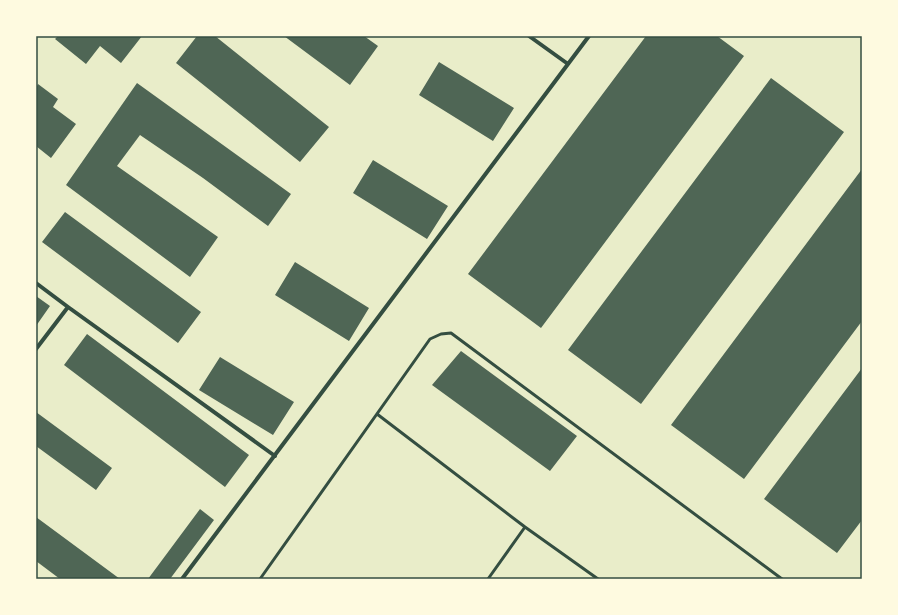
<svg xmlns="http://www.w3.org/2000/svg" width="898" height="615" font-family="'Source Serif 4',serif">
	<rect width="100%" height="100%" fill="#e9edc9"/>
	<path fill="#4f6655" d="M58 36H142L121 63 100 46 86 64 55 39Z
		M197 36H215L329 127 300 162 176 63Z
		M284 36H364L378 46 350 85Z
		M646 36H717L744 56 541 328 468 274Z
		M439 62 514 108 493 141 419 95Z
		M771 78 844 132 641 404 568 350Z
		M137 83 291 194 268 226 203 178 140 135 117 166 218 237 190 277 66 185Z
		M38 84 58 99 53 107 76 124 51 158 36 146V88Z
		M373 160 448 206 427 239 353 193Z
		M862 169V321L744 479 671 425Z
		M65 212 201 312 178 343 42 242Z
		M295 262 369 308 349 341 275 295Z
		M36 296 50 306 36 326Z
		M87 334 249 455 225 487 64 365Z
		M461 351 577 436 550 471 432 385Z
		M220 357 294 402 273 435 199 390Z
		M862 368V520L837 553 764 499Z
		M36 412 112 468 96 490 36 446Z
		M200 509 214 520 170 579H148Z
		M36 517 120 579H60L36 561Z"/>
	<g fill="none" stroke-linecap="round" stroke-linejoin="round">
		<path stroke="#344e41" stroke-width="3" d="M377 414 525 527 598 579
			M260 579 430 339 441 334 451 333 782 579
			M488 579 525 527"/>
		<path stroke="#344e41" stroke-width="4" d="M529 36 568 64
			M36 283 68 307 275 456
			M36 349 68 307
			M182 579 589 36"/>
	</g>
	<rect width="898" height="615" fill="none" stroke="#fefae0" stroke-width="74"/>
	<rect x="37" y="37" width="824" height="541" fill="none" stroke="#344e41" stroke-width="1.5"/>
</svg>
